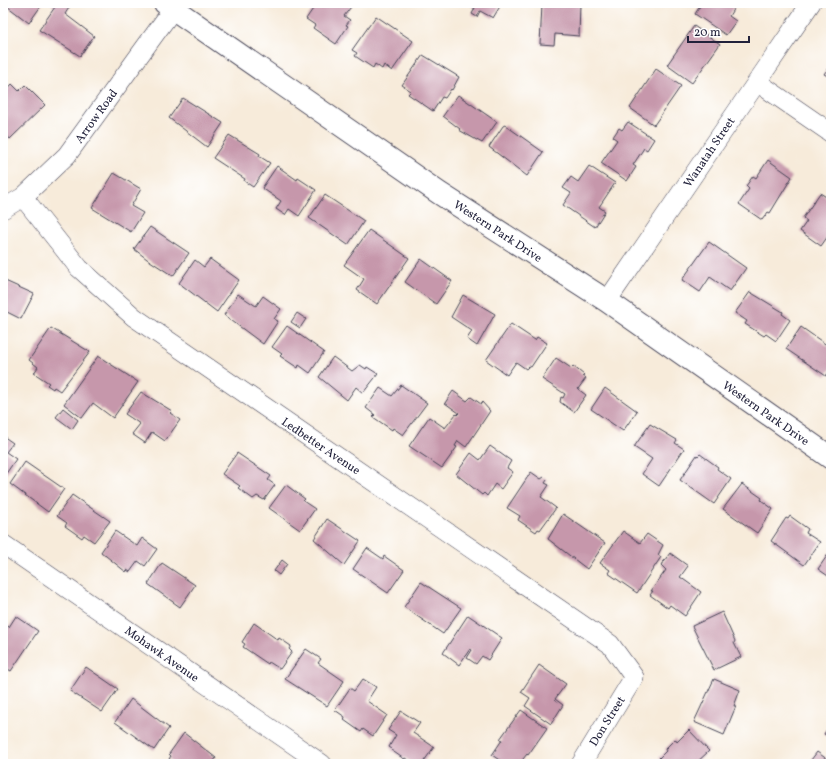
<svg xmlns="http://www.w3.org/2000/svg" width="834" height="767" font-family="Vollkorn,serif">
	<rect width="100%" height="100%" fill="#fff"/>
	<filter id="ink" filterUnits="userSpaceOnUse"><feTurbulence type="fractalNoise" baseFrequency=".025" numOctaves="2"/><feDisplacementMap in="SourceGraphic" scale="8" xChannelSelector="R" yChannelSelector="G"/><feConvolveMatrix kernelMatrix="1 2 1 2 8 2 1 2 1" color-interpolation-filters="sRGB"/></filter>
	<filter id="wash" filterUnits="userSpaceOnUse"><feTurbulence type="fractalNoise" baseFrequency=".012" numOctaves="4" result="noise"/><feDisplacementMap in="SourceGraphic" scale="16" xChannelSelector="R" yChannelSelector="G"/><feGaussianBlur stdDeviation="0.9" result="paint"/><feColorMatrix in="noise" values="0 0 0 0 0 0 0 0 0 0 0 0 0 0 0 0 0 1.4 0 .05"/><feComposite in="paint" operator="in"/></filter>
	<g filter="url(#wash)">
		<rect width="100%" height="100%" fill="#f7ebda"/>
		<g id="blocks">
			<path fill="#c697ab" d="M3 3H43L29 23Z
				M52 3H72L65 14 94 36 80 56 39 30 55 7 51 4Z
				M317 3H354L344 16 350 20 346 25 348 26 336 44 313 28 315 25 306 19Z
				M466 3H502L493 18 480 11 477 17 472 14 475 8Z
				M544 3 580 4 579 36 555 34 554 45 540 44 542 5Z
				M702 3H737L729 16 736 21 726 35 695 14Z
				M376 16 413 41 392 71 384 65 382 69 375 64 373 68 355 56 357 53 352 50Z
				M694 26 720 44 692 83 667 65Z
				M423 55 459 77 452 90 451 89 445 98 442 97 433 111 408 94 411 91 402 85Z
				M831 64V78L824 74Z
				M656 69 681 86 654 125 630 108Z
				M12 84 19 91 25 85 45 105 10 139 3 131V94Z
				M458 95 497 122 482 143 459 130 460 129 443 116Z
				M183 98 223 123 207 147 169 118Z
				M628 122 654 139 647 150 644 148 633 165 636 167 627 181 601 163 617 140 613 137 619 128 622 130Z
				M505 125 543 152 527 176 489 147 503 126Z
				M229 135 260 154 259 156 270 163 253 187 244 181 245 179 213 158Z
				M768 160 792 177 770 213 768 212 762 220 739 204 749 189 746 186 753 176 756 178Z
				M277 166 297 180 298 178 316 190 299 216 289 209 285 215 276 209 281 201 262 188Z
				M589 166 615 183 599 207 605 211 595 227 563 205 571 193 563 188 571 177 578 182Z
				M114 173 141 189 131 206 143 213 131 232 92 208Z
				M820 193 831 200V238L828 236 821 246 800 231 807 221 803 218Z
				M325 195 364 221 348 245 309 218Z
				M150 227 189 253 173 276 147 259 134 249Z
				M369 230 409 258 377 304 357 290 364 279 344 265Z
				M709 242 746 268 730 291 710 277 700 292 682 280Z
				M210 259 239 280 217 312 179 283 195 260 204 267Z
				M421 259 452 281 436 304 405 282Z
				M3 280 34 294 21 319 3 310Z
				M750 292 783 312 782 314 790 320 776 341 766 334 764 336 745 324 747 321 735 313Z
				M238 294 256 306 263 296 281 309 274 319 278 321 263 344 224 315Z
				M463 295 495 314 477 346 467 339 472 331 451 317Z
				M297 313 306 319 300 328 291 322Z
				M511 324 535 340 537 337 547 343 531 367 529 366 526 369 516 362 507 375 486 360Z
				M287 326 324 352 310 373 299 365 298 368 280 356 282 354 272 347Z
				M801 327 831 348V369L826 376 786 349Z
				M51 328 90 352 60 391 54 387 53 389 47 385 49 383 34 373 38 367 29 360Z
				M98 356 138 382 113 418 93 403 82 418 64 404Z
				M333 357 352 371 360 365 366 369 367 367 378 374 363 393 356 387 347 400 319 377Z
				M556 358 571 368 573 366 584 375 583 376 586 378 578 389 586 395 574 412 560 402 561 397 563 398 565 394 542 379Z
				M401 385 427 403 403 435 393 428 392 430 373 417 375 415 366 408 380 388 392 396Z
				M605 388 637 411 623 431 591 409Z
				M453 391 467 401 471 397 481 404 482 402 490 411 466 447 458 441 455 446 457 447 442 468 409 446 429 417 445 428 456 414 457 415 459 413 445 403Z
				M141 392 172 411 170 413 180 420 165 441 152 432 145 443 132 434 140 424 125 414Z
				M63 408 78 420 72 429 56 417Z
				M650 424 677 440 675 443 684 449 659 486 642 474 652 459 634 447Z
				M3 436 13 443 6 452 16 459 3 478Z
				M490 446 511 461 507 468 513 472 501 489 495 484 487 496 484 493 482 495 456 474 471 453 480 460Z
				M237 453 271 476 268 480 275 485 264 500 257 496 253 499 238 488 240 486 222 474Z
				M700 454 718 467 717 469 731 479 714 504 680 480 697 455 698 456Z
				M25 462 64 489 48 512 10 484Z
				M531 472 541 479 544 477 547 480 545 483 549 485 541 497 556 508 540 530 538 529 536 532 518 520 520 516 507 508Z
				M742 484 762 498 761 500 773 509 757 533 723 509Z
				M286 485 305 499 303 501 315 509 300 530 269 508Z
				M72 495 110 521 94 542 84 535 82 538 65 526 67 523 57 516Z
				M563 514 605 543 587 569 548 539Z
				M790 516 808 529 806 533 820 542 804 565 771 541 786 518 788 519Z
				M327 519 360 541 344 565 314 539Z
				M115 531 137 546 142 538 157 549 145 566 138 561 130 572 127 570 126 572 101 552Z
				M623 531 640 543 647 534 663 545 658 555 661 557 637 593 608 573 610 570 600 563Z
				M367 548 383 559 384 556 404 570 388 593 353 569Z
				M670 553 688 566 680 577 701 592 685 616 670 605 668 608 650 595 653 591H651L666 570 661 565Z
				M829 553 831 555V578L818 569Z
				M282 560 287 564 279 575 274 571Z
				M162 563 195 585 180 607 148 584Z
				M421 582 461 608 443 634 404 607Z
				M722 612 735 641 734 643 741 657 714 670 692 626Z
				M468 615 502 638 488 660 482 656 476 664 467 658 472 650 470 649 459 665 443 653Z
				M16 616 38 631 11 671 3 666V628L5 624 9 627Z
				M254 623 278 640 279 638 291 646 289 649 292 652 280 669 269 662 268 664 243 647 245 644 242 642Z
				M306 649 321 659 318 663 344 681 327 706 285 679Z
				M539 665 566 684 555 699 563 705 551 724 525 706 530 698 521 692Z
				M86 667 118 689 102 712 70 691Z
				M363 679 376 687 367 701 387 715 373 736 363 729 361 732 344 720 345 717 335 710 350 688 354 691Z
				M714 679 740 690 734 706H736L724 735 694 722Z
				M131 699 169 728 154 750 115 722Z
				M521 710 547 728 528 755 527 754 519 764H505L492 755 502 740 500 739Z
				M401 711 420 723 413 733 434 747 422 764H414L405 758 404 759 391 750 392 749 389 747 396 735 388 730Z
				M831 723V739L824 734Z
				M689 730 709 751 695 764H665L659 758 666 751 665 749 675 739 677 742Z
				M184 733 216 758 212 764H176L169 759 171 756 169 754Z
				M817 752 831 762V764H808Z"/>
		</g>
	</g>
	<g filter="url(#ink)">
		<use href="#blocks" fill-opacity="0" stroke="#424053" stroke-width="1"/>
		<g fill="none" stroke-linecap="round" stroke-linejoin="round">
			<defs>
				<path id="street" d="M757 82 831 133
					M23 197 79 268 134 317 610 644 634 677 581 764
					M3 209 23 197 67 155 173 9
					M607 301 811 3
					M3 544 322 764"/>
				<path id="secondary" d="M165 3 439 193 607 301 831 458"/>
			</defs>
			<use href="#street" stroke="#424053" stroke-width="20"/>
			<use href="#secondary" stroke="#424053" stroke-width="24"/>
			<use href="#street" stroke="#fff" stroke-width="19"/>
			<use href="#secondary" stroke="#fff" stroke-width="22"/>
		</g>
	</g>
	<g text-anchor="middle" stroke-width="4" stroke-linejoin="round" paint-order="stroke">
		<g font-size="12" fill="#22223b" stroke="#fff">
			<text transform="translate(96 116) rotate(-54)" y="4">Arrow Road</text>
			<text transform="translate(709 152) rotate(-56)" y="4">Wanatah Street</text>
			<text transform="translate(498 231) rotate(33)" y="4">Western Park Drive</text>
			<text transform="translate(766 413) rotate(35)" y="4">Western Park Drive</text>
			<text transform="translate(321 446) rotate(34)" y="4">Ledbetter Avenue</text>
			<text transform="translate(162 654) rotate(35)" y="4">Mohawk Avenue</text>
			<text transform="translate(607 721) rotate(-58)" y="4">Don Street</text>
		</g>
	</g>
	<rect width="834" height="767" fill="none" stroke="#fff" stroke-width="16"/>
	<path d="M688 36v6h61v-6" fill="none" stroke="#22223b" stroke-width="2"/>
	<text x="694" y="36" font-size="12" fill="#22223b" stroke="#ffffff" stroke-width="3" paint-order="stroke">20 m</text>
</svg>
